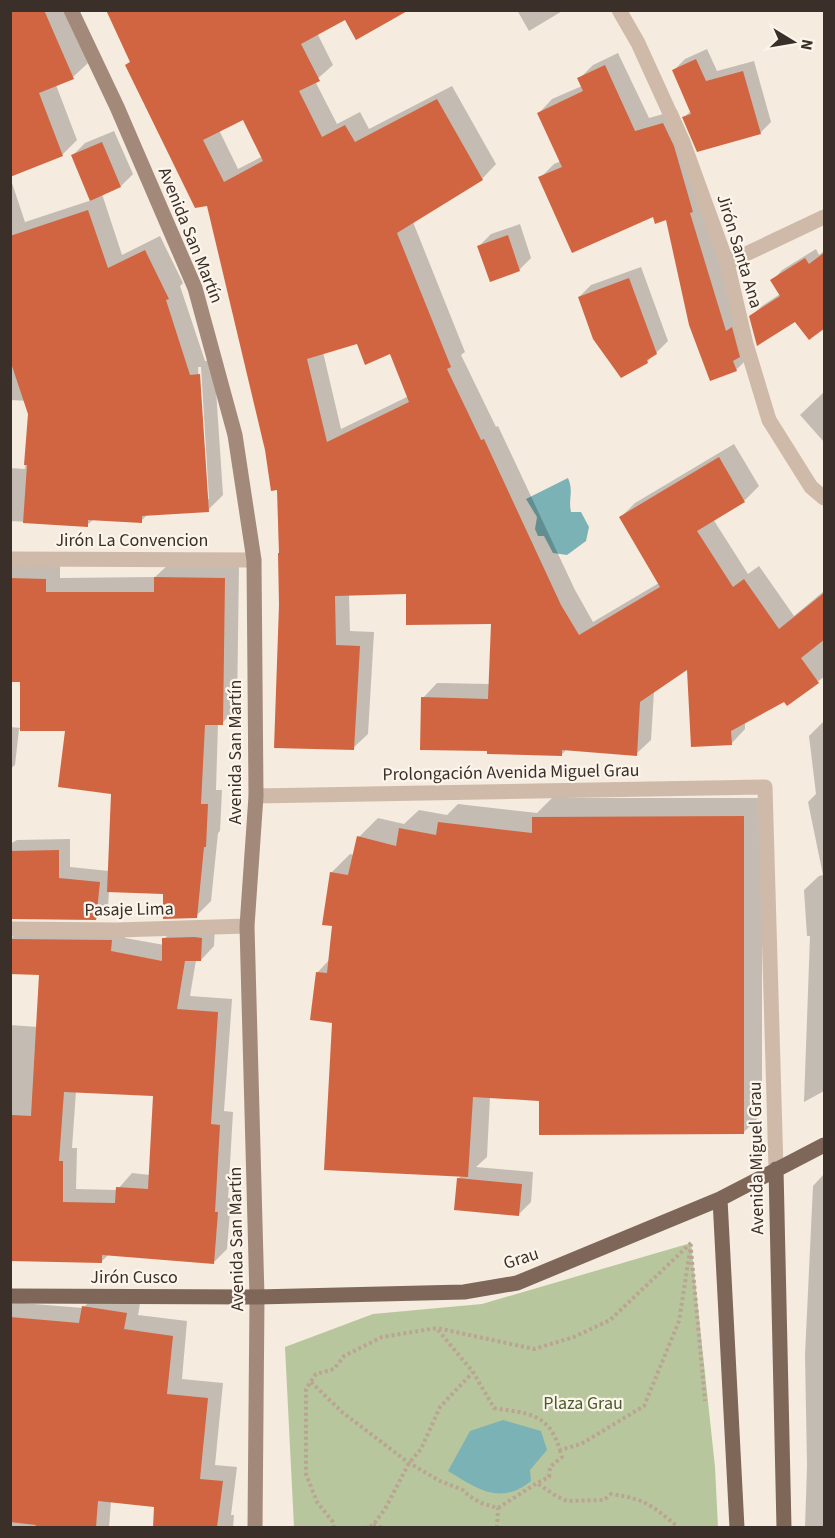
<svg xmlns="http://www.w3.org/2000/svg" width="835" height="1538" font-family="'Source Sans 3',sans-serif">
	<rect width="100%" height="100%" fill="#f5ebdf"/>
	<path fill="#b8c69d" d="M691 1243 715 1467 718 1527H294L285 1347 373 1314 482 1304Z"/>
	<path fill="#7ab2b5" d="M568 478C574 492 568 498 571 512H581L589 527 586 541 567 555 553 553 544 536H538L535 529 537 517 526 499Z
		M503 1420 541 1431 547 1450 530 1470 531 1481C500 1506 478 1489 448 1471L470 1431Z"/>
	<path fill="#0003" fill-rule="evenodd" d="M10 10H66L88 63 73 77 56 85 77 140 62 155 10 176Z
		M517 10H564L529 31Z
		M345 17 317 33 333 65 315 81 337 124 360 112 369 129 452 86 496 164 482 179 413 222 465 352 461 355 496 427 498 426 575 590 593 622 659 583 621 517 635 503 734 444 759 486 745 500 713 519 748 574 759 566 794 616 824 591V677L787 704 785 700 745 722V729L731 744 688 667 654 691 651 740 636 754 567 749 561 755 488 750 423 698 437 683 490 684 492 622 407 592 349 594 350 631 374 632 368 734 353 748 280 605 278 488 267 449 208 205 126 65 131 61ZM244 118 263 156 238 169 219 130ZM358 343 391 352 409 396 341 429 323 352Z
		M707 49 717 71 754 61 771 122 760 133 684 117 691 111 674 70 685 59Z
		M618 53 649 118 677 110 691 143 750 356 736 370 667 218 540 178 554 164 561 161 539 113 552 99 582 86 579 79 593 65Z
		M114 131 133 174 121 186 102 194 122 255 160 236 183 283 180 286 205 361 214 360 223 495 208 510 148 514 141 521 94 519 87 525 10 521V468L25 469 31 401 10 400V177L25 222 92 200 73 155 85 143ZM198 367H201L209 499H206Z
		M520 224 531 258 519 270 479 246 491 234Z
		M816 249 819 255 824 251V326L795 320 751 316 762 306 780 294 772 281 782 270Z
		M641 267 668 341 647 362 579 297 591 285Z
		M824 392V442L800 415Z
		M170 563 239 564 237 709 222 723H218L216 790H222L220 831 218 833 211 901 196 916 165 893 109 891 108 907 96 919 10 914V844L17 840 70 839V867L109 871 113 792 67 729H19L15 765 10 769V727L21 728 22 680H10V564L60 565V578L155 577Z
		M823 722H824V1091L804 1102 810 936H807L804 890 819 876 823 875 808 802 816 794 809 736Z
		M552 798H762V1114L743 1133 541 1100 490 1096 487 1157 476 1167 533 1172 531 1202 519 1214 458 1179 462 1175 333 1021 317 973 330 959 334 925 331 873 350 854 354 855 359 837 378 818 404 824 419 810 447 815 458 804 537 813Z
		M24 925 125 926V938L164 945V939L178 925H215L214 946 201 960H196L190 996 232 999 224 1111 233 1112 228 1198H231L227 1249 213 1263 109 1254 102 1261 10 1260V1025L38 1027 40 973 11 939ZM76 1091 155 1095 150 1175 132 1173 117 1190 76 1189 77 1148H72Z
		M824 1174V1528H805L807 1466 805 1355 813 1186Z
		M99 1292 141 1298 138 1315 187 1321 182 1379 223 1383 215 1465 237 1467 231 1515H234L233 1528H155L156 1506 111 1501 109 1528H10V1302L83 1308Z"/>
	<path fill="#d16541" fill-rule="evenodd" d="M10 10H44L74 79 39 93 63 156 10 177Z
		M106 10H409L356 40 345 20 301 44 320 81 299 91 322 137 345 125 355 142 437 99 483 180 397 233 451 367 447 369 481 440 484 439 561 605 579 635 660 587 619 517 719 457 745 502 697 531 733 587 744 579 779 629 825 592V639L801 658 819 683 787 706 784 702 731 731 732 745 691 747 687 670 640 702 637 756 562 750V756L487 754V751L420 750 421 697 488 699 491 624 406 625V594L335 596 336 645 360 646 354 750 274 748 279 605 278 553H279L277 490 271 491 265 450 207 206 195 208 125 65 130 62ZM243 120 263 161 224 182 203 140ZM357 344 365 365 390 354 409 402 327 442 307 359Z
		M696 59 706 81 743 71 761 134 697 152 682 117 691 114 672 70Z
		M605 65 635 131 663 123 674 146 693 212 690 213 726 331 732 327 740 357 733 361 737 371 710 381 689 325 666 220 655 224 653 217 572 253 538 177 562 167 537 113 583 91 577 78Z
		M102 142 121 187 90 201 71 155Z
		M88 210 108 268 145 250 169 299 166 300 190 375 200 374 209 512 142 516V523L88 520V527L23 523 27 465H24L28 414 10 360V236Z
		M508 235 520 271 490 282 477 246Z
		M825 252V328L809 340 795 322 757 346 749 316 780 296 770 280 805 258 809 264Z
		M629 278 657 354 647 360 648 363 621 378 593 339 578 297Z
		M154 577 225 578 223 725H205L201 804H208L206 847H204L197 918 163 919V894L107 892 111 794 58 787 65 731H20V682H10V578L46 579V592H154Z
		M744 816V1134L539 1135V1101L473 1097 468 1177 324 1170 332 1023 310 1020 316 972 327 973 332 926 322 925 330 872 348 875 357 836 396 846 399 828 436 835 438 822 532 833V817Z
		M59 850V878L100 882 96 920 10 919V851Z
		M194 937 202 938 201 961H185L177 1009 218 1012 211 1124 220 1125 215 1212H218L214 1264 102 1255V1263L10 1261 12 1115 31 1116 39 975 10 974V939L112 940 111 951 162 961V938ZM64 1092 153 1096 148 1189 116 1187 115 1203 63 1202V1161H59Z
		M457 1178 522 1184 519 1216 454 1210Z
		M82 1306 127 1313 124 1329 173 1336 167 1394 208 1398 200 1479 223 1481 217 1527H153L154 1507 98 1501 96 1527H35L36 1525 10 1522V1317L79 1323Z"/>
	<g fill="none" stroke-linecap="round" stroke-linejoin="round">
		<path stroke="#bba493" stroke-width="4" stroke-dasharray="3 3" stroke-linecap="butt" d="M691 1250 705 1401
			M438 1330 473 1372 494 1408C529 1414 548 1412 560 1450L581 1444 644 1406 679 1321 691 1244
			M311 1382 342 1412 409 1463 440 1481 463 1490 469 1496 481 1503 498 1508 537 1483
			M560 1450 562 1457 550 1467 549 1477 537 1483 556 1496 567 1501 604 1500 611 1494C646 1499 653 1506 679 1528
			M373 1525 384 1528
			M334 1528 333 1522 317 1502 306 1474V1389L316 1374 334 1369 344 1356 382 1337 437 1328 534 1349 574 1337 610 1320 691 1243
			M364 1528 373 1525 385 1509 409 1463 421 1449 440 1407 473 1372
			M497 1528 498 1508"/>
		<path stroke="#cfbaa9" stroke-width="15" d="M619 10 638 43 683 142 727 263 746 344 769 420 811 487 824 498
			M727 263 824 217
			M10 559 254 560
			M256 796 765 787 776 1169
			M10 929 117 930 247 926"/>
		<path stroke="#a3897a" stroke-width="15" d="M71 10 117 107 195 288 235 435 254 560 256 796 247 926 257 1297 255 1528"/>
		<path stroke="#7e6659" stroke-width="15" d="M776 1169 784 1528
			M720 1199 737 1528
			M10 1296 257 1297 464 1292 517 1283 720 1199 824 1145"/>
	</g>
	<g text-anchor="middle" stroke-width="4.5" stroke-linejoin="round" paint-order="stroke">
		<g font-size="18" fill="#3b2f29" stroke="#fcf5ec">
			<text transform="translate(191 235) rotate(68)" y="6">Avenida San Martín</text>
			<text transform="translate(740 251) rotate(73)" y="6">Jirón Santa Ana</text>
			<text x="132" y="546">Jirón La Convencion</text>
			<text transform="translate(235 752) rotate(-90)" y="6">Avenida San Martín</text>
			<text transform="translate(511 772) rotate(-1)" y="6">Prolongación Avenida Miguel Grau</text>
			<text transform="translate(129 909) rotate(-1)" y="6">Pasaje Lima</text>
			<text transform="translate(756 1158) rotate(-91)" y="6">Avenida Miguel Grau</text>
			<text transform="translate(236 1239) rotate(-91)" y="6">Avenida San Martín</text>
			<text transform="translate(521 1258) rotate(-18)" y="6">Grau</text>
			<text x="134" y="1283">Jirón Cusco</text>
		</g>
		<g font-size="18" fill="#4a5c2a" stroke="#fcf5ec">
			<text x="583" y="1409">Plaza Grau</text>
		</g>
	</g>
	<rect width="835" height="1538" fill="none" stroke="#3b2f29" stroke-width="24"/>
	<g transform="translate(793 42) rotate(101)" stroke="#fcf5ec" stroke-width="4.5" paint-order="stroke">
	<path d="M0-4.5L10 22L0 15L-10 22Z" fill="#3b2f29"/>
	<text y="-9" font-size="16" font-weight="bold" text-anchor="middle" fill="#3b2f29">N</text>
	</g>
</svg>
